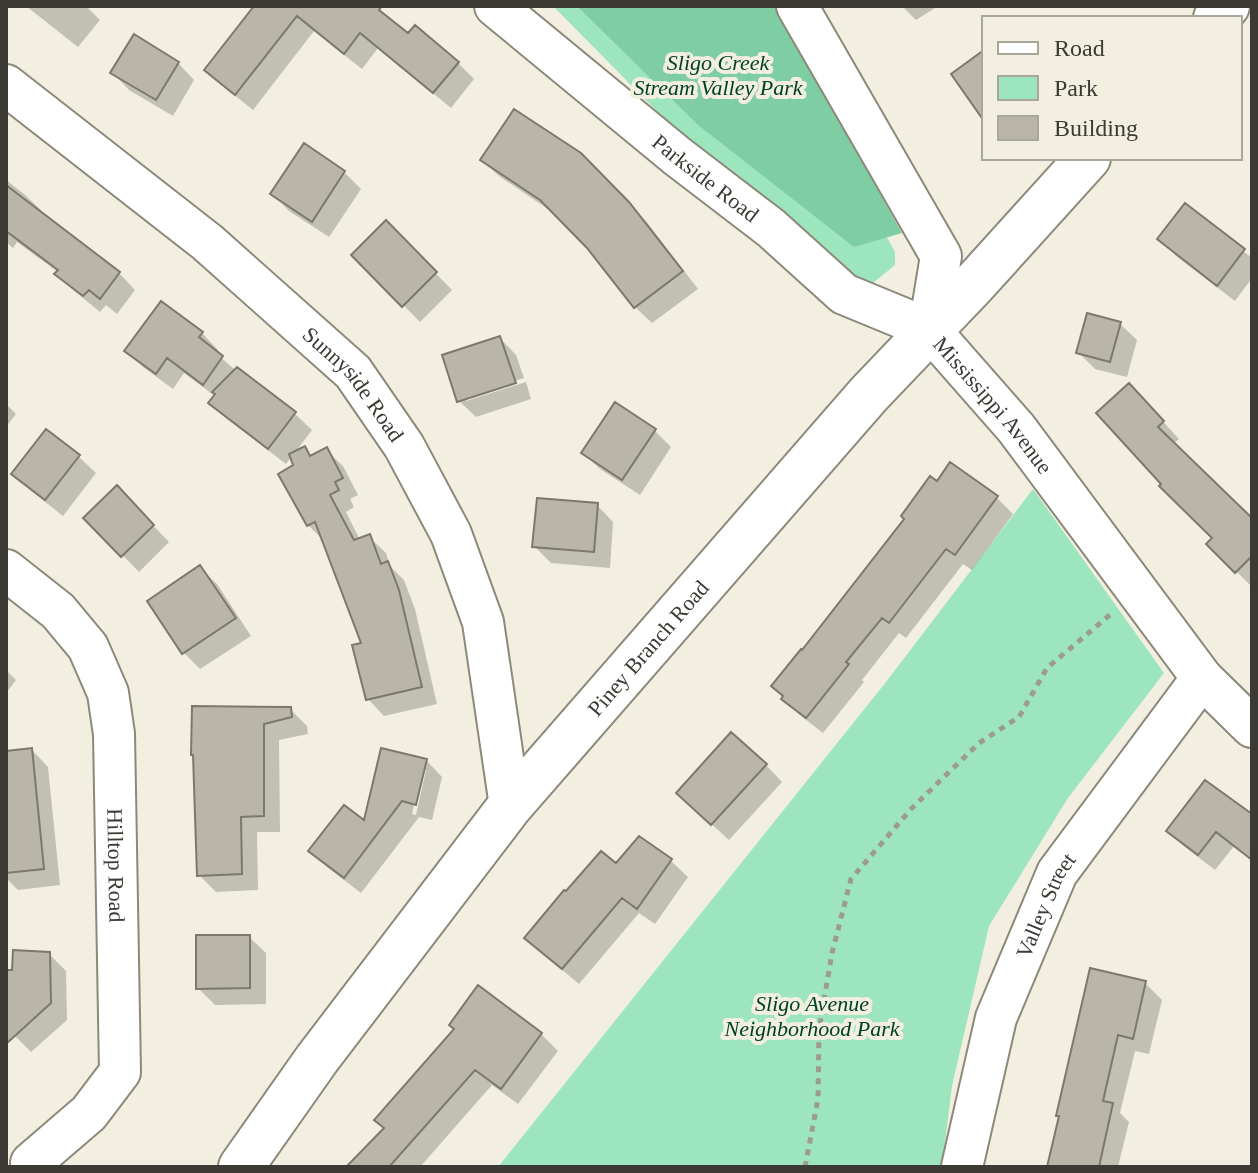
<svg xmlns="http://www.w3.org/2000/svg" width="1258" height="1173" font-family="'Times New Roman',serif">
	<rect width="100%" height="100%" fill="#f3efe0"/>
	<path fill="#9de6bd" d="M553 6H756L792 65 895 252V265L873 283 847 290 818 287 793 275 781 265 755 224 701 156Z
		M1033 489 1164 673 1068 798 989 926 952 1086 942 1167H498L886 682Z"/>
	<path fill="#7fcea3" d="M577 6H775L902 233 854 247 698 125Z"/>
	<path fill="#0003" fill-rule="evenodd" d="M26 6H86L100 20 78 47Z
		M257 6H371L409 35 458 63 474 79 451 108 378 48 362 69 314 31 253 110 223 86 206 70Z
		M902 6H938L916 20Z
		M178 63 194 80 173 116 129 90 113 73Z
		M305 146 344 172 361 189 329 237 289 211 273 194Z
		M579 155 646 221 698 289 652 323 635 307 606 269 558 216 499 176 482 160Z
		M6 180 24 194 41 210 39 213 119 273 135 290 117 314 106 305 100 312 73 290 57 274 58 272 17 242 13 248 6 242Z
		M1186 206 1252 258V278L1235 301 1176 256 1160 239Z
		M386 223 452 290 420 322 354 255Z
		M1120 324 1137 340 1127 377 1095 369 1078 352Z
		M202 333 218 350 216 353 236 371 238 369 295 414 312 430 294 454 305 449 313 457 326 450 343 466 358 495 350 499 354 507 346 512 360 540 369 537 386 553 390 566 404 580 415 609 437 704 384 716 368 699 363 645 324 541 308 525 296 466 292 456 286 464 227 419 210 403 215 396 184 373 173 389 143 367 127 351Z
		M500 338 516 355 524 378 466 397V401L526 382 531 399 476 417 459 401Z
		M1146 403 1179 439 1173 444 1252 519V587L1209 544 1214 538Z
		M6 404 16 414 6 427Z
		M615 405 655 431 671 447 640 495 600 469 583 453Z
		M46 431 79 457 96 473 63 516 30 490 14 474Z
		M117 488 169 542 139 572 86 518Z
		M997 498 1013 514 972 570 963 564 906 638 899 633 862 680 864 682 823 733 800 715 784 699Z
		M597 505 613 522 610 568 551 563 534 546Z
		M200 568 217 584 251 636 200 669 183 652Z
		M6 670 16 680 6 693Z
		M290 709 307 726 308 734 279 740 280 832H257L258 890 216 892 199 875 193 754Z
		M32 750 48 767 60 885 18 890 6 878V753Z
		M426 760 442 777 432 820 419 817 361 893 327 867 311 851 365 824ZM422 770H426L416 815 412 814Z
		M766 765 782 782 729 840 695 809Z
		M1252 817V861L1234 846 1215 870 1185 847 1169 831Z
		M639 839 671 861 688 877 655 924 639 913 579 984 543 954 527 938 616 866Z
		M249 937 266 953V1004L215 1005 198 988Z
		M49 954 66 971 67 1020 31 1052 6 1027V972H14Z
		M1145 983 1162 1000 1149 1054 1135 1051 1120 1113 1129 1122 1118 1167H1049L1061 1117Z
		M541 1034 558 1051 518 1104 492 1085 420 1167H349L387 1129 377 1119Z"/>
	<path fill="#b9b6a8" stroke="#7c796b" stroke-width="2" d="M254 6H382L379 10 408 33 415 25 459 62 433 93 360 33 344 54 297 16 235 95 204 70Z
		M134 34 179 62 156 100 110 73Z
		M984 50V121L951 74Z
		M514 109 581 153 629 202 683 271 634 308 587 248 540 200 480 160Z
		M304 143 345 171 312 222 270 194Z
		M6 185 120 272 100 299 89 290 83 296 54 274 58 270 6 231Z
		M1185 203 1245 249 1217 286 1157 239Z
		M386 220 437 272 402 307 351 255Z
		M161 301 203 332 199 337 223 356 203 385 167 358 156 374 124 351Z
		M1087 313 1121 322 1110 362 1076 353Z
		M500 336 516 383 457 402 442 355Z
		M237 367 296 412 268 449 208 403 215 394 212 392Z
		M1129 383 1164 421 1158 427 1252 518V556L1235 573 1206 544 1212 538 1159 486 1161 484 1096 413Z
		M615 402 656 429 622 480 581 453Z
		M46 429 80 455 45 500 11 474Z
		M305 446 310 456 327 447 343 478 335 482 339 490 330 495 354 540 370 534 381 564 388 561 399 590 422 687 366 700 352 645 361 643 315 522 307 526 278 474 293 465 289 454Z
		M950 462 998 496 955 555 946 549 889 623 882 618 846 662 849 664 806 718 781 699 783 696 771 686 801 649 802 650 904 519 901 516 930 476 937 481Z
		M117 485 154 525 121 557 83 518Z
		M537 498 598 503 594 552 532 547Z
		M200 565 236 618 182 654 147 601Z
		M192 706 291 707 292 717 264 724V816L241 817 242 874 197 876 193 755H191Z
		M731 732 767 764 711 825 676 793Z
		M32 748 44 869 6 873V751Z
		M381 748 427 759 416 805 402 801 344 878 308 851 344 805 364 820Z
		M1205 780 1252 814V860L1216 832 1198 855 1166 831Z
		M639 836 672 859 637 909 622 898 562 969 524 938 564 890 566 891 601 851 616 863Z
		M196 935H250V988L196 989Z
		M13 950 50 952 51 1003 6 1044V970H12Z
		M1090 968 1146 981 1133 1039 1118 1035 1103 1101 1113 1103 1099 1167H1047L1059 1116H1056Z
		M478 985 542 1033 501 1089 475 1070 389 1167H346L384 1128 374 1120 454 1029 449 1025Z"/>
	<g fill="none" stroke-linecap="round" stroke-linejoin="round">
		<defs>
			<g id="minor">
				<path id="s1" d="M495 6 677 156 771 228 844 294 929 329"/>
				<path id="s2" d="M797 6 941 256 929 329 1016 428 1202 678 1252 727"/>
				<path id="s3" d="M6 85 207 242 353 372 404 446 451 534 483 622 510 806"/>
				<path id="s4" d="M6 570 58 611 88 647 108 693 114 734 120 1072 89 1113 31 1163"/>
				<path id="s5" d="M962 1167 996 1018 1057 873 1202 678"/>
			</g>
			<g id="major">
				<path d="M1216 18 1227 6"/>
				<path id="s6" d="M241 1167 317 1059 510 806 869 394 974 284 1088 158"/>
			</g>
		</defs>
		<use href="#minor" stroke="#8c897b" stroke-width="44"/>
		<use href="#major" stroke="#8c897b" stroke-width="48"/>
		<path stroke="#9d9b90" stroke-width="5" stroke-dasharray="6 6" stroke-linecap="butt" d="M805 1167 818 1099 819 1030 832 953 851 879 911 809 979 743 1019 717 1047 668 1111 614"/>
		<use href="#minor" stroke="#fff" stroke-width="40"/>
		<use href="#major" stroke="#fff" stroke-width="44"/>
	</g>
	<g text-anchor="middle" stroke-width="8" stroke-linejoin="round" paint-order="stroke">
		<g font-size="22" font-style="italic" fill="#004227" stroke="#f3efe0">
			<text x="718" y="70">Sligo Creek<tspan x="718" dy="25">Stream Valley Park</tspan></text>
			<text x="812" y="1011">Sligo Avenue<tspan x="812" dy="25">Neighborhood Park</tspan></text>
		</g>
		<g font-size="22" fill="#3b3a34" stroke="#f3efe0">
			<text dy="8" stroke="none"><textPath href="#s1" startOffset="272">Parkside Road</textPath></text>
			<text dy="8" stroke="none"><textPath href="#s3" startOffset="460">Sunnyside Road</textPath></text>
			<text dy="8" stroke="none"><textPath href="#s2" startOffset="462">Mississippi Avenue</textPath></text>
			<text dy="8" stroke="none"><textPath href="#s6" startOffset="660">Piney Branch Road</textPath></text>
			<text dy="8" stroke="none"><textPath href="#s4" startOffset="336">Hilltop Road</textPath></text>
			<text dy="8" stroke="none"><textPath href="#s5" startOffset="276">Valley Street</textPath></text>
		</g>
	</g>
	<rect width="1258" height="1173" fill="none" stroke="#3b3a34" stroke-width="16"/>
	<rect x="982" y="16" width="260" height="144" fill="#f3efe0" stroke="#a9a79b" stroke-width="2"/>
	<rect x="998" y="42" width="40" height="12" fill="#ffffff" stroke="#a9a79b" stroke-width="2"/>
	<text x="1054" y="56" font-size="24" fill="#3b3a34">Road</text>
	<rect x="998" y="76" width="40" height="24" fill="#9de6bd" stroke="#a9a79b" stroke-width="2"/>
	<text x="1054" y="96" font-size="24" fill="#3b3a34">Park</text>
	<rect x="998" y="116" width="40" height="24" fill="#b9b6a8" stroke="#a9a79b" stroke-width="2"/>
	<text x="1054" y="136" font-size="24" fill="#3b3a34">Building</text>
</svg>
